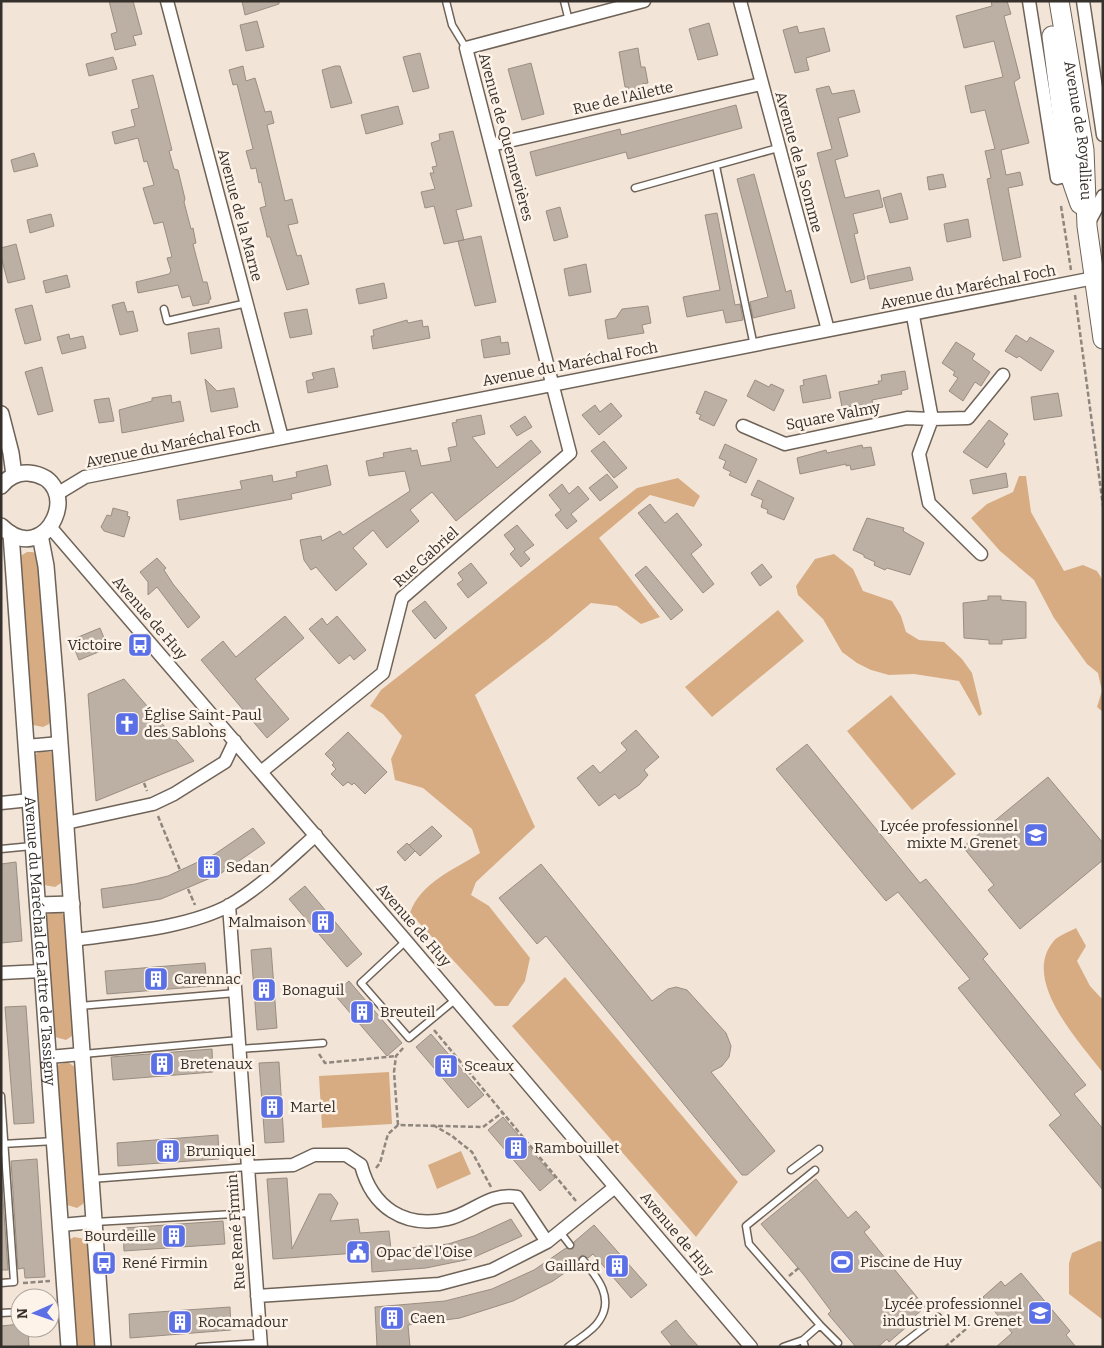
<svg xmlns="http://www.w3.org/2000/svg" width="1104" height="1348" font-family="Bitter,serif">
	<rect width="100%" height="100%" fill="#f2e5d8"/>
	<path fill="#d8ac82" d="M1019 476H1026L1031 512 1064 571 1083 565 1097 571 1102 579 1103 712 1097 707 1102 691 1098 673 1087 664 1054 618 1034 580 1000 551 971 518 987 504 1013 492Z
		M678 478 700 496 694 507 650 495 599 538 660 617 641 624 617 606 591 603 548 639 475 695 535 827 476 882 471 895 489 906 530 958 525 981 508 1006H495L410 913C420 883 455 869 480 853L472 829 423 788 395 780 391 759 402 736 383 714 370 706 381 690 637 488Z
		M27 552H33L40 558 52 717 49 724 43 727 33 725 30 720 19 562 22 555Z
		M834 554 853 569 863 591 892 601 901 616 906 632 919 640 944 642 962 659 972 673 982 714 979 716 959 681 914 674 889 675 871 670 857 663 842 652 823 619 798 595 796 586 815 559Z
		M778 610 804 641 712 717 685 687Z
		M891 695 956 774 912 810 847 731Z
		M41 751 51 752 54 756 64 877 61 883 55 887 44 885 42 880 32 763 36 754Z
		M58 910 65 916 74 1029 72 1036 66 1040 55 1037 53 1032 44 917 52 911Z
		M1076 928 1086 946 1077 961 1090 986 1103 1000V1073C1080 1042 1021 981 1053 942 1057 936 1069 932 1076 928Z
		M565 977 738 1182 696 1237 512 1026Z
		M68 1062 76 1068 86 1198 83 1204 77 1208 67 1205 64 1201 54 1074 57 1065Z
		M389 1072 392 1124 322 1128 319 1076Z
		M461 1151 471 1174 437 1189 428 1165Z
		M74 1237 85 1239 88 1243 96 1347H73L66 1249 69 1240Z
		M1099 1241 1103 1242V1320L1069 1294V1263L1072 1253Z"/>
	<path fill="#bcafa3" stroke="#9a8d82" d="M109 1H133L142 34 133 36 136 45 115 50 111 34 117 32Z
		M242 1H279V4L245 15Z
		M991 1H1007L1011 14 1004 16 1020 78 1014 82 1029 143 1001 150 1006 175 1020 172 1023 185 1008 188 1021 257 1003 261 987 179 991 178 985 151 995 149 985 110 971 113 965 86 1003 77 994 41 964 48 956 16 992 6Z
		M257 21 264 47 246 51 240 25Z
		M709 23 718 55 698 60 689 29Z
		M797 26 799 33 824 28 830 51 806 58 809 70 795 73 783 30Z
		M638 48 641 67H645L648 83 642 84 646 96 632 100 628 87H625L619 52Z
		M420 53 429 88 413 92 403 57Z
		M113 57 117 69 89 76 86 64Z
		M531 63 544 114 522 120 508 69Z
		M243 66 246 81 255 78 265 112 271 111 274 123 267 125 285 201 292 199 298 223 288 225 297 256 301 255 309 284 287 290 270 237H267L266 231 260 208 266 206 261 182 259 183 256 168 251 169 246 151 253 149 237 84 233 85 229 70Z
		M335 66H340L352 103 331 108 322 70Z
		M153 75 172 150 169 151 174 169 178 170 185 199 184 202 191 229 193 228 196 243 193 244 195 252 203 282H207L211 299 209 300V303L193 306 190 296 182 298 178 285 138 293 136 282 169 274 171 271 167 258 172 257 163 222 154 224 143 188 154 185 147 161 144 162 138 138 115 144 112 132 135 126 131 110 139 108 132 80Z
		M829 86 832 94 854 90 860 112 838 118 848 156 835 160 845 198 879 190 883 207 853 214 858 233 854 234 865 279 851 283 817 153 832 149 816 89Z
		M736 105 742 128 628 159 626 152 536 176 530 152 620 129 621 135Z
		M398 106 403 124 366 134 361 115Z
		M453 131 472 206 456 210 464 240 444 244 434 206 425 208 421 192 435 189 430 173H434L432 167 437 166 431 143 440 140 439 134Z
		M34 153 38 166 14 172 11 160Z
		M754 174 786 292 791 290 795 308 753 318 750 302 768 297 737 179Z
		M943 174 946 187 929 190 927 177Z
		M901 193 908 219 890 223 883 198Z
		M560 207 568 237 554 241 546 211Z
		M717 213 735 305 740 304 743 320 726 323 723 310 687 317 683 297 720 290 705 215Z
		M51 214 54 226 30 233 27 220Z
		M968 219 971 237 947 242 944 224Z
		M481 236 496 302 475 306 458 241Z
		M16 244 25 279 8 283 1 257V248Z
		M586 264 591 292 569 296 564 269Z
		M910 267 913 280 870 289 867 276Z
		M67 275 70 287 46 293 43 281Z
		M384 283 387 298 359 304 356 289Z
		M124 302 127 312 133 311 138 331 120 335 112 305Z
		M32 305 41 340 25 344 15 309Z
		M648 306 651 323 642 325 644 333 608 339 605 320 616 318 622 309Z
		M307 309 312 334 290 338 284 313Z
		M407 320 408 323 422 320 423 327 428 326 430 338 373 349 371 336H374L373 330Z
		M219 328 222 348 191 354 188 333Z
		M69 334 70 339 83 336 86 348 62 354 57 337Z
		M1016 335 1027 342 1030 337 1054 351 1041 371 1019 356 1017 358 1005 351Z
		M500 336 501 343 508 342 510 354 484 358 481 340Z
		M956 342 975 354 972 359 990 372 981 386 975 382 963 401 949 391 958 378 953 375 955 372 942 363Z
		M42 367 53 411 38 415 25 372Z
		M334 368 338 387 308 393 306 381 314 379 312 373Z
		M905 371 908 389 901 391 902 394 872 400 873 404 842 407 839 392 879 384 878 381H882L881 375Z
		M826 375 831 398 803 403 800 386 804 385 803 380Z
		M205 379 217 391 234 388 238 407 211 412Z
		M755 380 769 387 771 384 784 390 774 411 747 396Z
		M705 391 727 400 714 426 699 419 701 415 696 413Z
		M1058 393 1062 416 1034 420 1031 397Z
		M171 395 172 403 180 401 184 421 122 433 119 410 152 401V398Z
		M109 398 114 421 99 423 94 400Z
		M611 403 622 416 599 435 582 415 595 405 600 412Z
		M481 415 485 434 472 437 497 468 531 440 541 452 456 521 432 492 410 510 419 521 387 548 373 530 353 548 367 564 336 591 316 567 311 570 304 560 300 540 321 536 322 541 340 531 343 535 410 491 405 471 369 476 366 461 384 457 383 453 411 448V451L417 450 421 466 451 461 448 448 457 446 452 423 457 422 456 420Z
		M525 416 532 427 517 436 510 426Z
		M989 420 1008 434 1003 441 1005 444 987 468 963 452Z
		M604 441 627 468 614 478 591 451Z
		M725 444 757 459 746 483 729 475 731 472 723 468 726 461 719 458Z
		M862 445 863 448 871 447 875 465 851 470 850 465 846 466V464L800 474 797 458 826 450 827 453Z
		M327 465 331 485 291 494 292 499 180 520 177 500 242 489 240 481 272 475 273 482 297 477 296 472Z
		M1006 473 1008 487 973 494 970 480Z
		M607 474 618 487 600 501 589 488Z
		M758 480 794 498 784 520 767 513 768 510 761 507 763 500 751 495Z
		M562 484 569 494 578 486 589 499 571 514 577 521 567 529 555 515 561 510 549 495Z
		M650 504 665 523 677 513 702 545 691 554 714 584 703 593 638 513Z
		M113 508 128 512 127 516 130 517 124 537 104 531 101 527 107 515 111 516Z
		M867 518 904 528 903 531 924 543 910 575 887 568 885 570 874 565 875 562 864 557V555L853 550Z
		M517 525 534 545 524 552 530 559 521 567 510 554 515 549 504 535Z
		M157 558 166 568 164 570 173 584 200 617 188 628 157 587 148 595V582L140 572Z
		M471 563 487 583 468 598 457 584 463 580 458 573Z
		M762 564 772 577 760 586 751 573Z
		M646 566 683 610 671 620 635 575Z
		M988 596H1001V600L1026 602V638L1002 640V644H989V640L964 638 963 603 988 600Z
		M425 601 447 628 435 639 412 611Z
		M285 616 304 638 255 679 289 719 267 738 201 660 223 641 236 657Z
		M337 616 366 650 354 660 350 655 339 664 309 629 322 618 327 625Z
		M100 628 108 648 79 660 71 640Z
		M124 679 194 761 96 801 88 694Z
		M636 730 659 757 644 770 648 775 639 785 619 799 615 794 599 806 577 778 593 765 600 773 627 750 621 743Z
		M348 732 387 772 365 794 354 783 352 785 348 782 343 786 331 774 336 769 332 765 334 763 325 754Z
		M807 744 920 883 926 879 988 954 983 959 1086 1085 1074 1094 1103 1129V1190L1049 1125 1061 1115 958 988 970 979 898 892 886 901 776 769Z
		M1048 777 1103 843V860L1020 929 988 890 994 885 963 847Z
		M432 826 442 836 420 856 409 845Z
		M253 828 265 843 220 874 161 899 103 908 101 889 135 884 168 876 215 854Z
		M407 843 415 851 405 861 397 852Z
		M16 862 22 941 1 943V864Z
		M541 864 652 1001 668 989 676 987 687 990 726 1033 731 1046 729 1057 722 1066 711 1072 775 1151 747 1175H742L546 936 537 944 499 898Z
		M305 886 362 954 347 967 289 899Z
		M271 948 277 1028 257 1030 251 950Z
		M205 963 207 986 107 994 105 971Z
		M349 981 402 1043 387 1056 334 994Z
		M26 1006 34 1123 14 1124 5 1007Z
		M431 1034 484 1095 468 1108 416 1047Z
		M212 1049 213 1072 113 1080 111 1057Z
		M279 1062 284 1142 265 1143 259 1063Z
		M503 1117 555 1178 540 1191 488 1130Z
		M218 1135 219 1159 118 1166 117 1143Z
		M37 1159 45 1277 25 1278 24 1268 18 1269 11 1161Z
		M1 1171 8 1270H1Z
		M287 1178 292 1249 319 1194H331L338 1203 330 1221 358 1219 360 1233 389 1231 391 1250 448 1244 474 1236 511 1219 522 1236 470 1259 426 1268 372 1272 371 1252 273 1259 267 1179Z
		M816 1179 848 1218 856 1211 870 1227 864 1232 925 1307 915 1316 917 1318 889 1342 887 1339 878 1347H856L828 1314 831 1311 804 1275 761 1224Z
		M223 1221 225 1244 124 1251 123 1228Z
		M594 1225 647 1285 631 1298 593 1254 588 1258 582 1255 578 1259 579 1263 553 1281 513 1301 460 1318 408 1325 410 1347H377L375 1307 445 1301 492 1289 534 1270 566 1248 573 1249 574 1242Z
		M1021 1273 1070 1331 1066 1335 1076 1347H996L1012 1333 983 1297 1001 1281 1005 1286Z
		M230 1307 231 1330 130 1338 129 1314Z
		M676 1320 688 1335 699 1347H673L661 1332Z
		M20 1324V1328H28L29 1346 1 1347V1326Z"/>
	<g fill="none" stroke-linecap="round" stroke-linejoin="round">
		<defs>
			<path id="service" d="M446 1 452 25 466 48
				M564 1 569 21
				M716 166 754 346
				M635 188 778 148
				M164 309 167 321 247 303
				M1 849 32 846
				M406 941 361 983 409 1038 456 999
				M79 1006 236 993
				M240 1049 323 1043
				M83 1054 239 1040
				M1 1096 14 1282 1 1283
				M2 1144 55 1141
				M791 1170 819 1149
				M815 1170 746 1226 749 1244 820 1325 838 1343
				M91 1179 248 1167
				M95 1222 251 1213
				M560 1232 570 1245
				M50 1310 66 1309
				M1 1313 20 1312
				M199 1347 260 1343
				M568 1347C578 1339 593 1331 599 1321 615 1298 597 1277 583 1260
				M783 1347 803 1340
				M805 1347 803 1340 820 1325
				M899 1347 938 1317"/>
			<path id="minor" d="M167 1 282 438
				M740 1 828 330
				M1029 1 1057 178 1070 175
				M1083 1 1103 135
				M491 145 761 84
				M1088 224 1103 196
				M743 426 785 444 907 418 932 419 913 316
				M57 494 85 477 1094 278
				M51 528 406 941 751 1347
				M981 554 929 503 919 454 932 419 968 418 1003 375
				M26 746 60 743
				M261 772 383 673 402 598 570 453 466 48 644 1
				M1 803 30 800
				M66 823 153 804 174 794 225 762 235 741
				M229 905 261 1347
				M74 940C121 933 188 928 230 905 261 887 289 859 316 835
				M1 973 42 971
				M49 1057 82 1054
				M248 1167 293 1165 314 1155H346L361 1165C372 1207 404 1229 448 1219 473 1213 489 1192 517 1197L547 1242
				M61 1225 94 1222
				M257 1296 439 1284 492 1270 547 1242 615 1187"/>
			<g id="tertiary">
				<path d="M1 414 11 453 14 475"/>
				<path d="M1 486C7 478 18 472 28 473 87 478 48 572 1 526"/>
				<path id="s1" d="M11 534 69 1347"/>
				<path d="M40 535 46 566 57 701 103 1347"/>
				<path d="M38 905 72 904"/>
			</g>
			<g id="primary">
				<path id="s2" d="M1059 1 1084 150 1087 226 1103 339"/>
				<path d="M1052 36 1070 175 1080 204"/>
			</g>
		</defs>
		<use href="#service" stroke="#6f6358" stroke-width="9"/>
		<use href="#minor" stroke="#6f6358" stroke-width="15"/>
		<use href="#tertiary" stroke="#6f6358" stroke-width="18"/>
		<use href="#primary" stroke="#6f6358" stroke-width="21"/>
		<path stroke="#8f867d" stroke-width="2.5" stroke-dasharray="5 2.5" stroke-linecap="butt" d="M1061 206 1071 270
			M1075 295 1103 506
			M144 783 147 791
			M158 816 180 870
			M188 889 195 905
			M434 1030 576 1201
			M319 1054 325 1063 396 1056
			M398 1125 394 1072 396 1056 404 1047
			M433 1125 452 1136 472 1152 491 1187
			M376 1168 380 1163 388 1134 398 1125 483 1127 503 1112
			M789 1276 800 1267
			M23 1283 50 1281
			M945 1347 966 1329"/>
		<use href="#service" stroke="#fff" stroke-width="6"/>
		<use href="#minor" stroke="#fff" stroke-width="12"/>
		<use href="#tertiary" stroke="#fff" stroke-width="15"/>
		<use href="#primary" stroke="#fff" stroke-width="19"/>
	</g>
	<defs>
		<symbol id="bus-square" viewBox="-11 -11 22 22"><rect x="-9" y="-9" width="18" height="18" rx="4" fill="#5b6fe6" stroke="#fef3e9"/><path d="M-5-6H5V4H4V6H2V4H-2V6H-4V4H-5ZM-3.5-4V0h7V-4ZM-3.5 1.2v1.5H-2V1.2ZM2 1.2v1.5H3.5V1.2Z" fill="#fff"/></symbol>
		<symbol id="church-square" viewBox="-11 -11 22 22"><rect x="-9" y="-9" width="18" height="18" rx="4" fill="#5b6fe6" stroke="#fef3e9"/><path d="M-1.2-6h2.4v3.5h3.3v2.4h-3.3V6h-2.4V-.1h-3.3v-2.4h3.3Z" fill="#fff"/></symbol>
		<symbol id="school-square" viewBox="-11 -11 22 22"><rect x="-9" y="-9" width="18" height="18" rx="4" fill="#5b6fe6" stroke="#fef3e9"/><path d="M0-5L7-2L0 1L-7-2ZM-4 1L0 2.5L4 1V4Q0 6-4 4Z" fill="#fff"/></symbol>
		<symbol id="building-square" viewBox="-11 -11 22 22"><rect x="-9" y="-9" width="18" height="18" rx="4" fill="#5b6fe6" stroke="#fef3e9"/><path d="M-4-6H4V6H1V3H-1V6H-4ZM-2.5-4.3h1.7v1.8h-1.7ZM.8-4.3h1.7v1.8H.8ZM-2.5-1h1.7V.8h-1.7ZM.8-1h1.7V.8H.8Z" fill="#fff"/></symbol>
		<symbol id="civic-square" viewBox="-11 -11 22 22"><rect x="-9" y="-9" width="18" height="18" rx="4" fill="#5b6fe6" stroke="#fef3e9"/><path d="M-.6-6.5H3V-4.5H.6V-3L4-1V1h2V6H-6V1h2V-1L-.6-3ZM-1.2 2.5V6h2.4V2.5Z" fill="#fff"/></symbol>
		<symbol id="stadium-square" viewBox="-11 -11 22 22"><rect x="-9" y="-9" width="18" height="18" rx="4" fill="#5b6fe6" stroke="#fef3e9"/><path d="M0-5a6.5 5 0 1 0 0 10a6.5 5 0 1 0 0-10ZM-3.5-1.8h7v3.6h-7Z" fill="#fff"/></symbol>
	</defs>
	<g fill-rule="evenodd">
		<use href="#bus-square" x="126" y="631" width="28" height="28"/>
		<use href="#church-square" x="113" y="710" width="28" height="28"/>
		<use href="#school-square" x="1022" y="821" width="28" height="28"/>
		<use href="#building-square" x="195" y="853" width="28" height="28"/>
		<use href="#building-square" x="309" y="908" width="28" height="28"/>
		<use href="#building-square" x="142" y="965" width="28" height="28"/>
		<use href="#building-square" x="250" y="976" width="28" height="28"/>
		<use href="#building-square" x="348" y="998" width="28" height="28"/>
		<use href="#building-square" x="148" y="1050" width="28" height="28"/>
		<use href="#building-square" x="432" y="1052" width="28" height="28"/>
		<use href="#building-square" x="258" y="1093" width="28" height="28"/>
		<use href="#building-square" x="502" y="1134" width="28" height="28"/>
		<use href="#building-square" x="154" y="1137" width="28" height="28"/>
		<use href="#building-square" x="160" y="1222" width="28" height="28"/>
		<use href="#civic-square" x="344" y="1238" width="28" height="28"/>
		<use href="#stadium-square" x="828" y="1248" width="28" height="28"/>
		<use href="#bus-square" x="90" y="1249" width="28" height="28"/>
		<use href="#building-square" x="603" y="1252" width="28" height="28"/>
		<use href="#school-square" x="1026" y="1299" width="28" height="28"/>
		<use href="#building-square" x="378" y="1304" width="28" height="28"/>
		<use href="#building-square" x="166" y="1308" width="28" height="28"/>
	</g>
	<g text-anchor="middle" stroke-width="5" stroke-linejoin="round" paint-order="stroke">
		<g font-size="15" fill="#35302b" stroke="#fef3e9">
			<text transform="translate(623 98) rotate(-13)" y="5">Rue de l'Ailette</text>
			<text dy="5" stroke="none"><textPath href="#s2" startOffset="131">Avenue de Royallieu</textPath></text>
			<text transform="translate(506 137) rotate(75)" y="5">Avenue de Quennevières</text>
			<text transform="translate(799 162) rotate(75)" y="5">Avenue de la Somme</text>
			<text transform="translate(240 215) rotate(75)" y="5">Avenue de la Marne</text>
			<text transform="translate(968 287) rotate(-11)" y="5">Avenue du Maréchal Foch</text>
			<text transform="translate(570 364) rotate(-11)" y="5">Avenue du Maréchal Foch</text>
			<text transform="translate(833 416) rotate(-11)" y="5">Square Valmy</text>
			<text transform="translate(173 444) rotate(-12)" y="5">Avenue du Maréchal Foch</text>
			<text transform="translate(426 557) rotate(-42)" y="5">Rue Gabriel</text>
			<text transform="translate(150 618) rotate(49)" y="5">Avenue de Huy</text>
			<text transform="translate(414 925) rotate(49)" y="5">Avenue de Huy</text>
			<text dy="5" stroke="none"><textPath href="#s1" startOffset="408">Avenue du Maréchal de Lattre de Tassigny</textPath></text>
			<text transform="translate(236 1232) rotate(-94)" y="5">Rue René Firmin</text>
			<text transform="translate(677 1234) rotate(50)" y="5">Avenue de Huy</text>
		</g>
		<g font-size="15" fill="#35302b" stroke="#fef3e9" text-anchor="start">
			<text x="122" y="650" text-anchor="end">Victoire</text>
			<text x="144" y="720">Église Saint-Paul<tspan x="144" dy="17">des Sablons</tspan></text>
			<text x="1018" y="831" text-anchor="end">Lycée professionnel<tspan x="1018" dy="17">mixte M. Grenet</tspan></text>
			<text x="226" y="872">Sedan</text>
			<text x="306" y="927" text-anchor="end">Malmaison</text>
			<text x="174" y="984">Carennac</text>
			<text x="282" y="995">Bonaguil</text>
			<text x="380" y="1017">Breuteil</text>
			<text x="180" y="1069">Bretenaux</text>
			<text x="464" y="1071">Sceaux</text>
			<text x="290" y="1112">Martel</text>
			<text x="534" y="1153">Rambouillet</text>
			<text x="186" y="1156">Bruniquel</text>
			<text x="156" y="1241" text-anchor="end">Bourdeille</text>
			<text x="376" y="1257">Opac de l'Oise</text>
			<text x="860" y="1267">Piscine de Huy</text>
			<text x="122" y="1268">René Firmin</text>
			<text x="600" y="1271" text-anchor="end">Gaillard</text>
			<text x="1022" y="1309" text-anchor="end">Lycée professionnel<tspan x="1022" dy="17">industriel M. Grenet</tspan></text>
			<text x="410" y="1323">Caen</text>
			<text x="198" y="1327">Rocamadour</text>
		</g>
	</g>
	<rect width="1104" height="1348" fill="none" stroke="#35302b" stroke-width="5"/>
	<g transform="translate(35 1313) rotate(268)"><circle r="24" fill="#fef3e9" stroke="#aea59d"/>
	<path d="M0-4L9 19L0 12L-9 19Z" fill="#5b6fe6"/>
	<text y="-8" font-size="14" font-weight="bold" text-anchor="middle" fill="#35302b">N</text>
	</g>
</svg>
